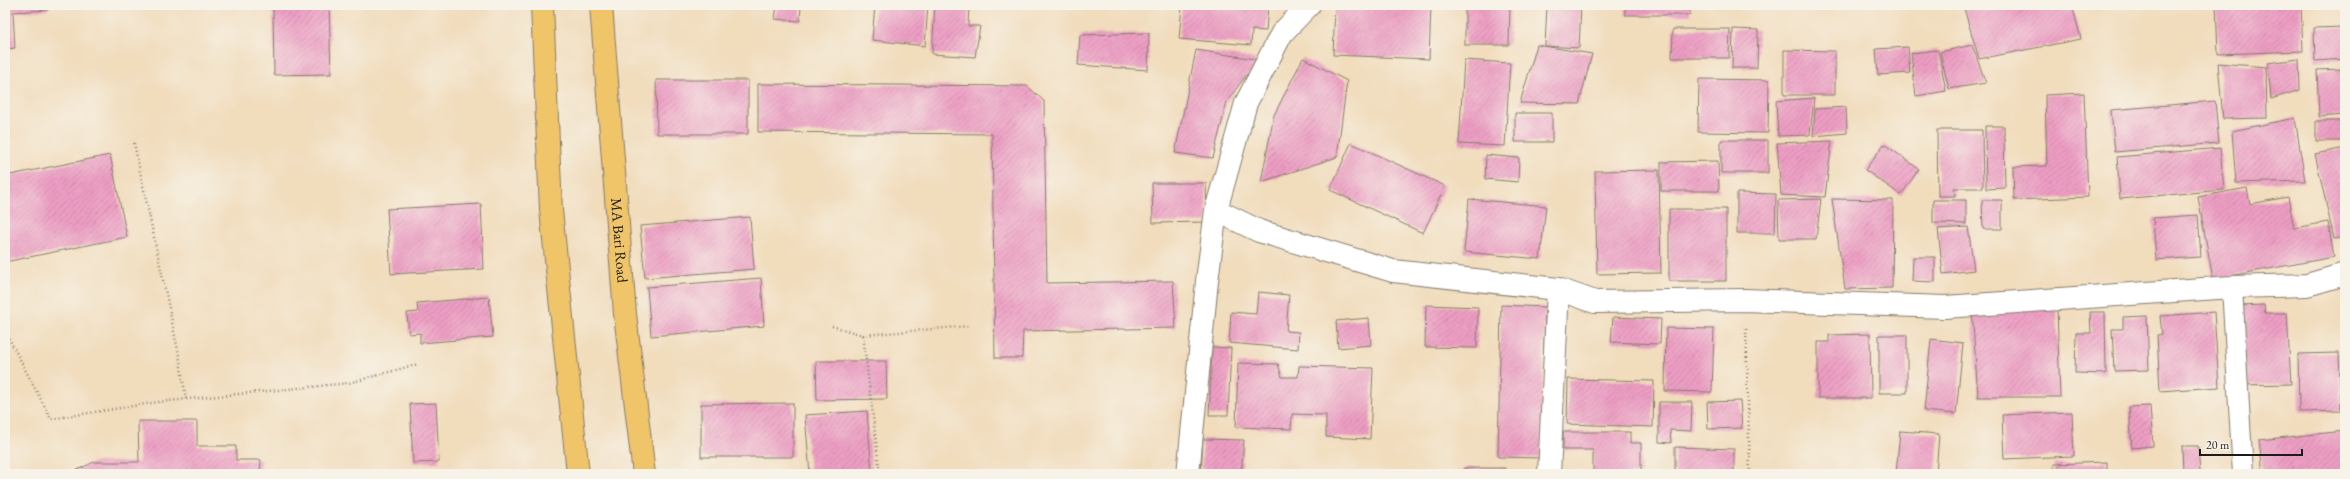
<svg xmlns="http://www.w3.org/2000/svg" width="2350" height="479" font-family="'EB Garamond',serif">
	<defs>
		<pattern id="building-hatch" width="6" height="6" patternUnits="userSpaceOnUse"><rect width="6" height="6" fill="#ee9ec4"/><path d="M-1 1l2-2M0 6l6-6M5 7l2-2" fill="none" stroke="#c0809e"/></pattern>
	</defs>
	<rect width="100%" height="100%" fill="#f7f3e8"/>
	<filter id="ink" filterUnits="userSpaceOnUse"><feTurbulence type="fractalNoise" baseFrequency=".025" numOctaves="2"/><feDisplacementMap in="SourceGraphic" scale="8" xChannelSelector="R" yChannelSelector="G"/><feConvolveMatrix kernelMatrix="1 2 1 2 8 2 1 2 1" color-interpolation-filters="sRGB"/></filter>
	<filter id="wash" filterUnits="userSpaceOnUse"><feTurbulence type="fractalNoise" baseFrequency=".012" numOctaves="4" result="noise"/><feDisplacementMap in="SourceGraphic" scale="16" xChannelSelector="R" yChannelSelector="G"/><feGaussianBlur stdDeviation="0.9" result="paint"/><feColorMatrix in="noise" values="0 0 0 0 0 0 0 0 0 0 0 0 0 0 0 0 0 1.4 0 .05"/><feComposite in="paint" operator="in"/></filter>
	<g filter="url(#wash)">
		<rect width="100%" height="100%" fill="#f1dcbc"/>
		<g id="blocks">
			<path fill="url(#building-hatch)" d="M5 5H48V10L13 12 15 48 5 49Z
				M273 5H329L331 74 274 75Z
				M777 5H801L800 21 775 19Z
				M875 5H928L925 46 872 40Z
				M935 5H969L968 26H980L975 57 932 54Z
				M1182 5 1268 6 1266 31 1252 30 1251 45 1179 39Z
				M1335 5H1431L1429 59 1333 55Z
				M1465 5H1510L1509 45H1465Z
				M1547 5H1581L1579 48 1545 46Z
				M1625 5H1690V15H1625Z
				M1963 5H2072L2081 39 1979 59Z
				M2216 5H2301L2303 51 2218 54Z
				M2345 27V59L2315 61 2314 28Z
				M1673 29H1730L1729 58H1672Z
				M1733 29 1758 30 1757 68H1732Z
				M1149 33 1148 70 1078 65 1080 35Z
				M1537 45 1592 54 1579 104 1520 103Z
				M1972 45 1986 83 1949 89 1940 52Z
				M1908 47 1910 73 1878 75 1876 49Z
				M1196 50 1255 59 1254 73 1247 74 1227 101 1213 158 1175 153Z
				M1784 50 1835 51V95H1784Z
				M1938 50 1946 91 1916 96 1911 53Z
				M1303 58 1347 81 1337 157 1261 182 1274 115Z
				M2299 59 2300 90 2271 99 2268 63Z
				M1464 60 1510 63 1505 146 1459 144Z
				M2218 63 2266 67 2267 118 2223 119Z
				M2345 69V115L2319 117 2317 70Z
				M1699 79 1769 80 1768 133 1698 132Z
				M656 80H748V134H657Z
				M758 84 1027 86 1044 101 1047 283 1173 281 1176 328 1023 331 1022 358H995L992 134 758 132Z
				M2084 93 2088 197 2014 200 2013 167 2047 166 2045 95Z
				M1814 98 1810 135 1778 136 1776 101Z
				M2215 101 2219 143 2115 152 2111 110Z
				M1846 107 1847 133 1813 136 1815 109Z
				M1515 113H1552V142H1515Z
				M2295 118 2305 181 2236 183 2232 131Z
				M2316 121H2345V141H2316Z
				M1985 126H2004L2005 188 1986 189Z
				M1937 130H1982L1983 188H1954L1955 196H1938Z
				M1721 140H1768V173H1721Z
				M1832 141 1825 197 1781 195 1777 143Z
				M1351 143 1445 186 1423 233 1330 190Z
				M1884 144 1919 169 1901 195 1865 170Z
				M2220 148 2224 190 2120 199 2117 157Z
				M2345 148V237L2334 239 2315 154Z
				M110 155 127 237 5 262V176Z
				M1486 155 1519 158 1518 182 1485 179Z
				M1718 161 1719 191H1661V162Z
				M1659 170 1661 273 1597 274 1595 171Z
				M1152 183H1206L1207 222 1153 223Z
				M2247 188 2250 204 2288 197 2294 228 2328 222 2334 257 2213 279 2198 197Z
				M1737 193 1776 194 1775 233H1737Z
				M1469 199 1546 206 1540 259 1464 252Z
				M1821 199 1816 239H1779L1778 200Z
				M1832 199 1893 200 1892 288 1845 289Z
				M1933 200H1966V224L1933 223Z
				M1982 200H2002V229H1983Z
				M481 204 484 269 391 274 387 209Z
				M1669 209H1726V281H1669Z
				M2198 215 2201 257 2156 260 2153 218Z
				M750 217 754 269 645 278 640 226Z
				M1968 227 1974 270 1943 274 1938 229Z
				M1913 257H1935V282L1912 281Z
				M761 278 764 326 651 336 647 287Z
				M1258 292 1289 295 1286 331 1299 332 1298 349 1229 343 1231 312 1256 314Z
				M489 297 493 337 420 343V333L409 334 407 313 418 312 417 303Z
				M1426 305 1478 307 1477 348 1425 347Z
				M1501 305 1545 307 1541 458 1498 457Z
				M2264 305 2265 313H2287L2291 384 2242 385 2239 306Z
				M2057 308 2060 397H1978L1972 310Z
				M2090 312H2105L2106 374 2075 373 2076 333H2091Z
				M2214 312 2219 387 2160 391 2157 335 2162 334 2160 316Z
				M2147 316 2149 370 2114 371 2112 329H2123V317Z
				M1613 317 1661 319 1660 344 1611 342Z
				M1369 318 1371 345 1338 348 1336 321Z
				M1666 328 1714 329 1712 392 1665 391Z
				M1870 334 1871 398H1818V342H1829V335Z
				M1879 335H1907V393H1879Z
				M1931 339 1963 343 1956 414 1924 411Z
				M1212 347 1231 348 1228 415H1209Z
				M2339 353 2341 411 2299 412 2298 354Z
				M816 361H886L887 399 817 400Z
				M1238 363 1278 364 1282 377H1298L1299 366 1373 368 1370 439 1326 437V415L1292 414 1291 429 1236 427Z
				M1568 379 1654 381 1653 427 1567 424Z
				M1740 401 1742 428 1708 429 1707 402Z
				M1659 402H1692L1691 431 1670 430 1671 443 1659 442Z
				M436 403 439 462 413 463 410 404Z
				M793 403V457H701V404Z
				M2150 406 2153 446 2132 448 2129 407Z
				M867 411 872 474H810L805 415Z
				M2072 412 2074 456 2004 459 2002 415Z
				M138 421H197V446H236V460H261L260 474H69L94 462H139Z
				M1900 431 1939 434 1936 474H1896Z
				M2345 431V473L2263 474 2259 440Z
				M1563 432H1630V443H1641V474H1593V450H1563Z
				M1203 439 1244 440 1241 474H1201Z
				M2182 446H2198L2200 473H2183Z
				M1675 447 1734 449V474H1675Z
				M2107 462V474H2054V464Z
				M1464 468H1505V474H1463Z
				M1111 472 1122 473V474H1111Z"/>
		</g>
	</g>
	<g filter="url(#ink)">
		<use href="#blocks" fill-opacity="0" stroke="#867c6c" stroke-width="1"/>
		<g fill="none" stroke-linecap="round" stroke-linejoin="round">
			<defs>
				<path id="service" d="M2232 287 2243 474"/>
				<path id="minor" d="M1216 210 1259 231 1393 271 1558 289 1595 302 1745 300 1945 307 2232 287 2307 285 2345 274
					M1188 474 1207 281 1216 210 1246 103 1282 33 1309 5
					M1549 474 1558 289"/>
				<g id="primary">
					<path d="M542 5 551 210 578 474"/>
					<path id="s1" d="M601 5 625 314 644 474"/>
				</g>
			</defs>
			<use href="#service" stroke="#867c6c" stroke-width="22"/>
			<use href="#minor" stroke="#867c6c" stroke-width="24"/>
			<use href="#primary" stroke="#867c6c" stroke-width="24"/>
			<path stroke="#867c6c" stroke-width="2.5" stroke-dasharray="1 3" stroke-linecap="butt" d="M134 143 179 355 186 399
				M832 326 863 335 969 326
				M1746 329 1750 474
				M5 331 51 419 158 402 349 383 418 364
				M863 335 880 474"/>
			<use href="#service" stroke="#fff" stroke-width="20"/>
			<use href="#minor" stroke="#fff" stroke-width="22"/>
			<use href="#primary" stroke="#f0c469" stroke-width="22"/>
		</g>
	</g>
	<g text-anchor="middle" stroke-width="3" stroke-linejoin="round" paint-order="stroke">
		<g font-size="15" fill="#1c1c1c" stroke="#f7f3e8">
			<text dy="5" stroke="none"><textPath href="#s1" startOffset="236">MA Bari Road</textPath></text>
		</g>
	</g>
	<rect width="2350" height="479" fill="none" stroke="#f7f3e8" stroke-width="20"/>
	<path d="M2200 449v6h102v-6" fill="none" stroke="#1c1c1c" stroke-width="2"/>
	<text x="2206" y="449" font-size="12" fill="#1c1c1c" stroke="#f7f3e8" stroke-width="3" paint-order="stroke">20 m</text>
</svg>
